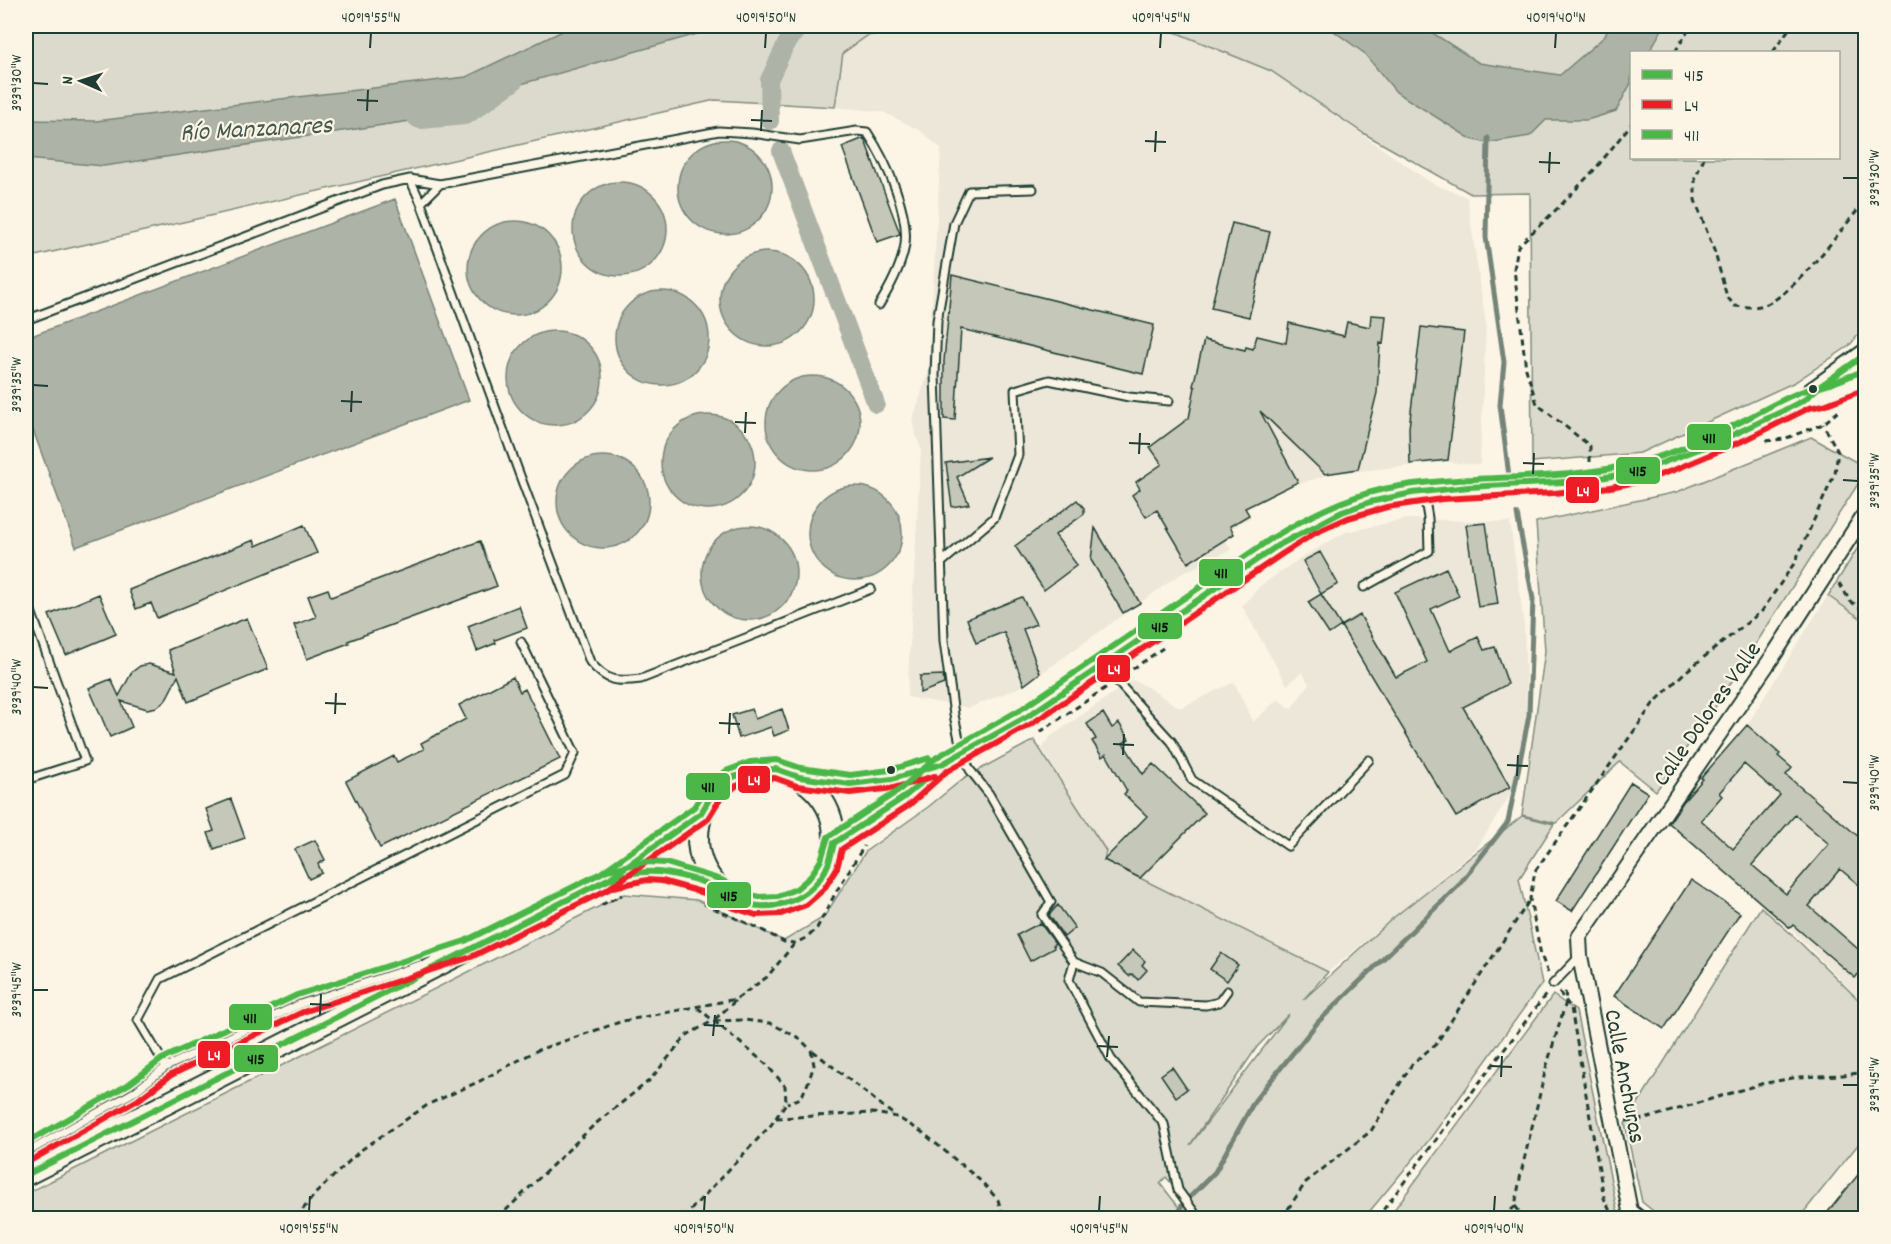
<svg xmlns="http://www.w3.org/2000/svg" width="1891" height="1244" font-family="Dekko,sans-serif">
	<rect width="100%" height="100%" fill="#fcf5e5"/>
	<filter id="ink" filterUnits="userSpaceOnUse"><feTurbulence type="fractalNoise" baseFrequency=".0167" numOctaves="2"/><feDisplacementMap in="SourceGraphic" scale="12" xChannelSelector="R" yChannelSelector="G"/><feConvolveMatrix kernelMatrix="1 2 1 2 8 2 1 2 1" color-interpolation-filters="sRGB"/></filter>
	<g filter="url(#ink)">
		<path fill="#ece7d8" d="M914 26H1103L1175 32 1271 71 1433 184 1467 197 1486 324 1480 465 1448 462 1358 471 1327 475 1292 486 1247 509 1251 517 1232 528 1235 534 1226 541 1231 550 1179 575 1025 685 969 708 907 697 921 450 912 421 928 373 941 149 921 131 883 112 835 107 843 53 867 36Z
			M1407 519 1510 522 1524 625 1527 707 1512 792 1477 848 1328 972 1103 861 1106 851 1042 749 1050 737 1132 680 1142 684 1180 708 1234 682 1253 722 1278 699 1291 709 1309 684 1302 672 1287 685 1242 606 1260 586 1302 557 1346 532Z
			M1827 597 1865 622V1005L1790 928 1760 904 1667 821 1747 725Z"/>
		<path fill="#dcdacc" stroke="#7e8c80" stroke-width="1.5" fill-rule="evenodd" d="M26 26H914L867 36 843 53 835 107 715 100 26 258Z
			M1103 26H1865V327L1849 346 1795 382 1640 453 1532 462 1530 193 1471 194 1363 133 1271 71 1175 32ZM1632 52H1838V158H1632Z
			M1811 437 1865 467V473L1720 700 1656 791 1620 762 1556 823 1522 815 1545 651 1536 522 1677 492Z
			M1865 536V621L1828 596Z
			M1034 740 1106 851 1104 860 1328 972 1303 1000 1393 918 1522 816 1554 824 1519 879 1542 983 1429 1140 1364 1218H1201L1166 1177 1160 1183 1187 1218H26V1194L31 1191 624 894 697 900 784 941 824 917 866 851 928 807 964 778ZM1289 1014 1191 1144 1190 1145 1257 1047Z
			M1761 907 1788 931 1865 1006V1136L1799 1218H1662L1642 1202 1625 1124Z
			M1553 995 1576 1011 1617 1210 1626 1218H1388Z"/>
		<path fill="#aeb3a7" stroke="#758479" stroke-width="1.5" d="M573 26H725L493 92 451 115 104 166 26 159V120L96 121 466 77Z
			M1327 26H1422L1479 63 1560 75 1605 36 1609 26H1664L1649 52H1632L1631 83 1616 111 1587 120H1546L1530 136 1487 143 1471 139 1396 92 1364 53Z
			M678 187a47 47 0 1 1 94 0a47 47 0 1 1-94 0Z
			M573 229a47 47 0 1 1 94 0a47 47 0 1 1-94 0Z
			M395 199 469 400 76 547 26 411V338Z
			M468 268a47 47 0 1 1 94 0a47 47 0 1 1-94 0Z
			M720 299a47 47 0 1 1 94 0a47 47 0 1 1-94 0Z
			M615 338a47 47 0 1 1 94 0a47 47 0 1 1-94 0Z
			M508 378a47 47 0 1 1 94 0a47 47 0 1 1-94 0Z
			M766 423a47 47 0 1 1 94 0a47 47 0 1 1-94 0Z
			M661 462a47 47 0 1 1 94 0a47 47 0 1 1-94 0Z
			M557 502a46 46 0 1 1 92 0a46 46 0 1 1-92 0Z
			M808 533a47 47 0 1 1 94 0a47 47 0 1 1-94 0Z
			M702 573a47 47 0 1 1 94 0a47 47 0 1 1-94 0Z"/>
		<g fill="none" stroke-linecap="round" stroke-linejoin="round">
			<path stroke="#758479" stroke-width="5" d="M1488 138 1486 237 1504 362 1500 405 1509 476
				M1176 1218 1182 1205 1215 1172 1255 1100 1318 1022 1458 886 1508 822 1529 715 1533 599 1517 514"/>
			<path stroke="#aeb3a7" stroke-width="18" d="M770 121 769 80 786 44 800 26
				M781 151 876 404"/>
			<path stroke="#aeb3a7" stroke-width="30" d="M421 114 464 110 509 78"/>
		</g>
		<path fill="#c5c7b9" stroke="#1f3d34" stroke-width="1.5" fill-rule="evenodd" d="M864 138 899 231 900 234 877 242 842 147Z
			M1232 223 1270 232 1249 317 1211 308Z
			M952 275 1154 325 1143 374 961 329 955 420 944 419V361Z
			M1371 315 1386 316 1383 344 1380 343 1377 393 1358 469 1325 474 1260 411 1298 482 1245 508 1249 515 1230 526 1234 534 1188 563 1157 510 1146 517 1132 495 1140 489 1136 482 1162 464 1150 447 1189 418 1195 387 1193 386 1204 340 1245 350 1246 347 1253 349 1257 336 1286 343 1289 323 1344 336 1347 322 1370 327Z
			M1421 327 1464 332 1448 460 1410 464 1409 428Z
			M989 457 957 477 969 504 952 507 946 463Z
			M1077 500 1084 508V514L1055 535 1077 565 1044 590 1015 546Z
			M1486 523 1498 604 1478 607 1466 525Z
			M304 525 317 553 157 618 151 603 136 609 129 590 254 540 256 546Z
			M1095 528 1140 603 1123 613 1091 560Z
			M480 541 497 586 348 641 349 643 307 659 294 625 316 617 308 596 328 589 331 597Z
			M1320 552 1338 584 1321 594 1303 561Z
			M1446 568 1459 596 1431 609 1450 651 1478 637 1484 650 1495 647 1508 684 1463 707 1510 787 1456 817 1341 626 1360 615 1396 677 1427 662 1395 592Z
			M99 594 116 634 66 655 49 615Z
			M1321 594 1341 626 1329 634 1308 602Z
			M1022 597 1036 624 1023 629 1040 673 1024 685 1004 632 976 643 967 619Z
			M519 606 527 628 495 640 496 643 477 651 468 626Z
			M247 618 268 669 188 702 178 676 165 701 157 707 147 709 121 701 132 727 110 737 89 688 111 679 119 696 132 672 140 666 149 664 176 672 168 650Z
			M943 675 944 684 920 693V676Z
			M513 677 520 692 525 689 560 759 380 848 346 781 394 756 397 762 424 749 421 743 466 719 459 705Z
			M752 709 755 719 782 709 789 730 774 736 771 727 739 738 732 715Z
			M1103 713 1112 728 1119 723 1129 739 1123 743 1143 774 1153 764 1205 813 1140 878 1104 860 1147 816 1124 794 1127 791 1106 754 1102 757 1092 741 1096 739 1087 724Z
			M1747 725 1780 754 1778 756 1792 768 1786 775 1866 843V891L1840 869 1809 906 1866 956V965L1855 978 1793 925 1790 928 1669 823 1683 802 1703 779 1701 778ZM1744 764 1780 795 1733 849 1701 820 1722 796 1719 793ZM1795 815 1829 844 1786 894 1752 865Z
			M1631 782 1648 793 1572 911 1556 901Z
			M231 799 245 838 214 849 208 833 214 831 206 809Z
			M315 840 325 860 318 864 322 873 309 879 295 849Z
			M1691 880 1740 913 1664 1029 1614 996Z
			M1058 905 1075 928 1064 937 1049 915Z
			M1040 923 1055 943 1053 945 1054 948 1030 961 1017 935Z
			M1133 950 1145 961 1142 965 1147 970 1138 980 1132 974 1129 976 1118 966Z
			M1221 953 1238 965 1227 981 1210 969Z
			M1172 1067 1187 1089 1176 1097 1161 1075Z
			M1866 1165V1207L1856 1218H1823Z"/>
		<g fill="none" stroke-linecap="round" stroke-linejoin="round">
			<defs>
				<path id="lane" d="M410 179 421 203
					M440 184 421 203 519 473 590 662C607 682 616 682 641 679L871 589
					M1033 189 969 191 954 223 937 321 935 375 944 641 954 715 962 753 970 770 989 794 1051 902 1042 915 1074 962 1069 980 1111 1059 1164 1124 1178 1190 1194 1212
					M26 320 382 185 410 179 440 184 719 131 752 133 800 140 857 131 867 132C886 161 912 216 904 250 900 268 889 289 879 305
					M941 563 994 518 1018 455 1015 390 1049 380 1129 397 1169 401
					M1364 587 1429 551 1428 518 1424 494
					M26 597 85 761 26 780
					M1104 667 1172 742 1192 780 1288 846 1369 760
					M1074 962 1102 973 1139 1002 1206 1005 1219 1002 1227 991
					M1553 984 1580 956
					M166 1067 138 1020 160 979 565 775 575 753 521 642
					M26 1153 134 1092 166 1067 300 1004 420 965"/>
				<path id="street" d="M1639 1218 1630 1211 1580 956 1579 937 1773 656 1866 512"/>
				<path id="secondary" d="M1812 393 1866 354
					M698 838a68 68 0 1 1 136 0a68 68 0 1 1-136 0Z
					M801 777 850 784 892 779 934 767
					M834 843 903 798 942 764 1028 716 1277 546 1311 525 1345 510 1385 498 1441 490 1553 484 1609 478 1639 472 1670 462 1743 431 1806 399 1822 396 1866 379
					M616 877 646 871 664 872 719 888
					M26 1175 610 878 701 813"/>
			</defs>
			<use href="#lane" stroke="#1f3d34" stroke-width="11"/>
			<use href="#street" stroke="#1f3d34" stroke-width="18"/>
			<use href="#secondary" stroke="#1f3d34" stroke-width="24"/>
			<path stroke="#1f3d34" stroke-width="3" stroke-dasharray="6 4.5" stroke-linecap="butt" d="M1442 26C1457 37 1477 33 1493 26
				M1675 52 1691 26
				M1773 52 1791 26
				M1704 158 1695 178V200L1715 253 1727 297 1735 306C1746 307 1757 308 1767 304 1798 290 1843 227 1866 200
				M1766 441 1784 439 1823 424 1841 409
				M1590 462V446L1537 404 1526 369 1514 269 1518 246 1560 206 1596 168 1632 123
				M1839 583 1850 601 1866 612
				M1124 675 1163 648
				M1040 732 1107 687
				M704 904 760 929 784 942 795 943 808 937 817 928 836 892 864 846
				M601 905 622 895
				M1548 973 1541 955 1530 899 1535 871 1653 704 1684 673 1762 611 1795 562 1835 473 1838 452 1823 424
				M1559 992 1571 1008 1604 1198 1613 1218
				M735 1001 713 1021 744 1020 770 1023 799 1038 811 1050 814 1065 808 1083 801 1098 787 1103
				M813 1051 895 1116
				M776 1118 873 1113 897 1117 922 1132 982 1182 998 1200 1004 1218
				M1626 1121 1645 1119 1761 1084 1798 1077 1843 1075 1866 1072
				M1515 1206 1525 1218
				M296 1218 315 1194 361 1150 429 1104 478 1082 538 1050 623 1021 736 999 767 977 795 943
				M498 1218 594 1125 650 1080 687 1035 713 1021
				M683 1218 771 1125 786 1103 785 1086 766 1064 698 1008
				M1282 1218 1306 1182 1371 1131 1412 1064 1436 1044 1529 901
				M1377 1218 1547 993
				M1504 1218 1515 1206 1521 1173 1546 1068 1566 1002 1565 988"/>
			<use href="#lane" stroke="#fcf5e5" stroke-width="7"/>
			<use href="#street" stroke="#fcf5e5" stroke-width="14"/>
			<use href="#secondary" stroke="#fcf5e5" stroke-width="20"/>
			<defs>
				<path id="bus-1" d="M834 843 903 798 927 778
					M595 886C617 875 641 869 666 873 684 876 703 881 719 889 726 892 732 898 739 901 767 913 803 903 821 877 829 867 831 855 834 843
					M26 1175 610 878 701 813 713 793 731 778 753 770 776 769 799 777 850 784 892 779 942 764 1028 716 1277 546 1342 512 1370 502 1412 493 1469 487 1582 481 1624 474 1651 467 1718 442 1783 411 1804 400 1819 387 1866 354"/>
				<path id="bus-2" d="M608 889 707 820 720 799 736 786 755 779 775 778 797 786 850 793 894 788 935 776
					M30 1161 138 1100 171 1075 303 1012 471 957 613 887 647 880 662 881 715 896 734 908 756 915 781 914 806 905 824 889 837 868 842 849 908 806 947 771 1033 723 1282 554 1315 533 1348 518 1387 507 1442 499 1554 493 1610 487 1642 481 1674 470 1747 439 1809 408 1824 405 1866 389"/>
				<path id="bus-3" d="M598 875 694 807 707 787 726 771 750 762 777 760 801 768 850 775 890 770 929 758
					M26 1143 129 1084 162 1059 297 995 465 941 607 870 645 862 666 863 722 880 741 892 759 897 778 896 796 889 810 877 821 860 828 837 898 791 937 757 1023 708 1272 538C1307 517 1343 498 1384 489 1467 472 1554 484 1636 463 1674 454 1712 437 1746 419 1764 410 1783 398 1803 391 1808 389 1815 389 1820 387 1835 383 1849 376 1863 371"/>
			</defs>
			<use href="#bus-1" stroke="#fcf5e5" stroke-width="10"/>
			<use href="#bus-2" stroke="#fcf5e5" stroke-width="10"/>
			<use href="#bus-3" stroke="#fcf5e5" stroke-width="10"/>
			<use href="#bus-1" stroke="#4ab747" stroke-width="6"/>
			<use href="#bus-2" stroke="#ee1c25" stroke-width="6"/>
			<use href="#bus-3" stroke="#4ab747" stroke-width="6"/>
		</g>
	</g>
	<path fill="none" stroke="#1f3d34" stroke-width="2" d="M370 48 371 33M765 48 766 33M1160 48 1161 33M1555 48 1556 33M33 83 48 84M357 100 378 101M367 111 368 90M751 120 772 121M761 131 762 110M1145 141 1166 142M1155 152 1156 131M1539 162 1560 163M1549 173 1550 152M1843 178H1858M33 385 48 386M341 401 362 402M351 412 352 391M735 422 756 423M745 433 746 412M1129 443 1150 444M1139 454 1140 433M1523 463 1544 464M1533 474 1534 453M1843 480 1858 481M33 687 48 688M325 703 346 704M335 714 336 693M719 723 740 724M729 734 730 713M1113 744 1134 745M1123 755 1124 734M1507 765 1528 766M1517 776 1518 755M1843 782 1858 783M33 990H48M310 1004 331 1005M320 1015 321 994M704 1025 724 1026M713 1036 715 1015M1097 1046 1118 1047M1107 1057 1109 1036M1491 1066 1512 1067M1501 1077 1502 1056M1843 1085H1858M309 1211 310 1196M704 1211 705 1196M1099 1211 1100 1196M1494 1211 1495 1196"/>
	<g fill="#1f3d34" stroke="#fcf5e5" stroke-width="2">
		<circle cx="1813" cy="389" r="5"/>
		<circle cx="891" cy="770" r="5"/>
	</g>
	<g text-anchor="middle" stroke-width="4.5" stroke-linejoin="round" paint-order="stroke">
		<g font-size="24" fill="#1f3d34" stroke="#fcf5e5">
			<text transform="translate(1706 713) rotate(-55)" y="8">Calle Dolores Valle</text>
			<text transform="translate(1626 1076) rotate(79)" y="8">Calle Anchuras</text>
		</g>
		<g font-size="26" font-style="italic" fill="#435a51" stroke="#fcf5e5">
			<text transform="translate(256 127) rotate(-3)" y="9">Río Manzanares</text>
		</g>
	</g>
	<g stroke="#fcf5e5" stroke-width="2">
		<rect x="1686" y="423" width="46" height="28" rx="6" fill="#4ab747"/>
		<rect x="1615" y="456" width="46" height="29" rx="6" fill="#4ab747"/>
		<rect x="1565" y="476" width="35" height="28" rx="6" fill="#ee1c25"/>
		<rect x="1198" y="558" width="46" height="29" rx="6" fill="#4ab747"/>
		<rect x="1137" y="612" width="46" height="28" rx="6" fill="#4ab747"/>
		<rect x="1096" y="654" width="35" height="29" rx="6" fill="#ee1c25"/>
		<rect x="737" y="765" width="34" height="29" rx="6" fill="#ee1c25"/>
		<rect x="685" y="772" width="46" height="29" rx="6" fill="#4ab747"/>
		<rect x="706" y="881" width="46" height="28" rx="6" fill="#4ab747"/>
		<rect x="228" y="1003" width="45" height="28" rx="6" fill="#4ab747"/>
		<rect x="197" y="1040" width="34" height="29" rx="6" fill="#ee1c25"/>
		<rect x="233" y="1044" width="46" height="29" rx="6" fill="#4ab747"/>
	</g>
	<g font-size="16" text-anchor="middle" font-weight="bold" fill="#fff">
		<text x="1583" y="496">L4</text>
		<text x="1114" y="674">L4</text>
		<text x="754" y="785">L4</text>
		<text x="214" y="1060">L4</text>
	</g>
	<g font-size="16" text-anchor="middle" font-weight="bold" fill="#111">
		<text x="1709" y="443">411</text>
		<text x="1638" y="476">415</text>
		<text x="1221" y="578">411</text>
		<text x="1160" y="632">415</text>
		<text x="708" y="792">411</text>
		<text x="729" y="901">415</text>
		<text x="250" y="1023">411</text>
		<text x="256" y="1064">415</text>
	</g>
	<rect width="1891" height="1244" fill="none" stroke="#fcf5e5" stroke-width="66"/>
	<rect x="1630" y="51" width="210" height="108" fill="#fcf5e5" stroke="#a4ab9e" stroke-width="1.5"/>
	<rect x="1642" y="70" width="30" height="9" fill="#4ab747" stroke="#a4ab9e" stroke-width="1.5"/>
	<text x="1684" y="81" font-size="18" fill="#1f3d34">415</text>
	<rect x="1642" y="100" width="30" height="9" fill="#ee1c25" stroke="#a4ab9e" stroke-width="1.5"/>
	<text x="1684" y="111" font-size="18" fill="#1f3d34">L4</text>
	<rect x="1642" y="130" width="30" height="9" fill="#4ab747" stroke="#a4ab9e" stroke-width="1.5"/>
	<text x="1684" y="141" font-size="18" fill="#1f3d34">411</text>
	<g transform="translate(81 81) rotate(273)" stroke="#fcf5e5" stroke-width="4.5" paint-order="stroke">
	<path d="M0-4.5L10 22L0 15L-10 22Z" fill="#1f3d34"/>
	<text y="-9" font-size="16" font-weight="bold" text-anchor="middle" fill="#1f3d34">N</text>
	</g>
	<rect x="33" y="33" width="1825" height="1178" fill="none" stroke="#1f3d34" stroke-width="2"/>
	<g font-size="15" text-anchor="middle" fill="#1f3d34">
		<text x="371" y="22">40°19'55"N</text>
		<text x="766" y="22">40°19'50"N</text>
		<text x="1161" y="22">40°19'45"N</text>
		<text x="1556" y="22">40°19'40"N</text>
		<text transform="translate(16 83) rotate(-90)" y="5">3°39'30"W</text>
		<text transform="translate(1874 178) rotate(-90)" y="5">3°39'30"W</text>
		<text transform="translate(16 385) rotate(-90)" y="5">3°39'35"W</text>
		<text transform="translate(1874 481) rotate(-90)" y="5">3°39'35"W</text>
		<text transform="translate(16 687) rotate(-90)" y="5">3°39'40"W</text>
		<text transform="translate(1874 783) rotate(-90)" y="5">3°39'40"W</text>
		<text transform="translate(16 990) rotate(-90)" y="5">3°39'45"W</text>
		<text transform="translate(1874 1085) rotate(-90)" y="5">3°39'45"W</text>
		<text x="309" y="1233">40°19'55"N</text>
		<text x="704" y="1233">40°19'50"N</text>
		<text x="1099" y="1233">40°19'45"N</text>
		<text x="1494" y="1233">40°19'40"N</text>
	</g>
</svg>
